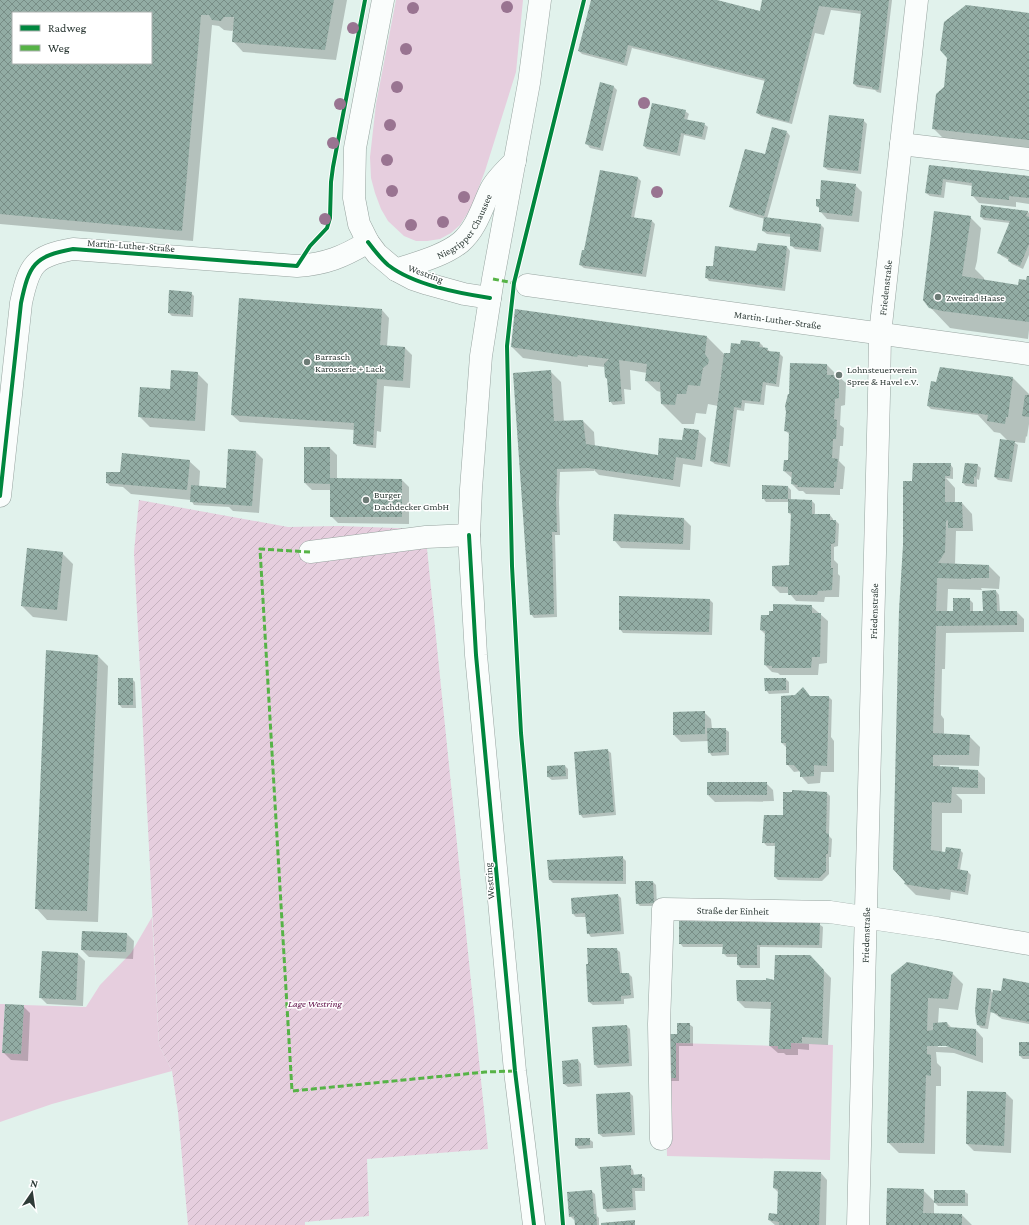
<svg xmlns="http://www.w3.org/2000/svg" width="1029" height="1225" font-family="'Crimson Pro',serif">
	<defs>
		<pattern id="garden-furrows" width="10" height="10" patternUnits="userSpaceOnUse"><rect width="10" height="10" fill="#e6cede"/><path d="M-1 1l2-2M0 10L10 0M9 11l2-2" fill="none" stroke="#c6b2bf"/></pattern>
		<pattern id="building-cross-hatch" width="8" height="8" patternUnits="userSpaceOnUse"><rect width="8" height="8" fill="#92aca4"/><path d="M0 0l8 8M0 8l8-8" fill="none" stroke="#788d86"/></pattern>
	</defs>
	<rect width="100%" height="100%" fill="#e1f2ec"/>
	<path fill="#e6cede" d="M396 0H523L516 72 485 171 471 208 460 225 451 233 440 239 427 241H416L404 236 388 221 381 209 375 193 371 178 370 157 376 104Z
		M152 917 159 1045 172 1071 52 1104 0 1122V1004H5L2 1053 21 1054 24 1005 86 1007 100 985 131 953Z
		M676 1043 778 1046 791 1048V1043L833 1045 830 1160 667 1156 665 1078H676Z"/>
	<path fill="url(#garden-furrows)" d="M139 500 288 527 339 526 425 529 488 1149 367 1159 369 1216 305 1222V1225H188L178 1112 172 1071 159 1045 134 552Z"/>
	<path fill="#0003" fill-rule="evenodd" d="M0 0H347L336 60 243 52 233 41 234 29 232 31 224 30 219 26 212 25 193 241 0 224ZM13 13H151V63H13Z
		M592 0H713L760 12 763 0H892L881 93 877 92 875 90 857 87 854 84 862 14 831 10 824 35 815 33 792 124 761 116 757 113 765 81 632 48 627 66 582 54 579 51Z
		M1029 14V152L947 142 933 128 945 87Z
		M601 83 614 87 617 90 603 151 590 148 587 144Z
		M685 111 689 114 687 120 704 124 708 127 705 140 684 135 680 156 647 149 644 146Z
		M863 120 867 124 861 174 828 170 824 167Z
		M787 132 790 136 767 219 821 225 824 228 821 252 795 249 791 245V237L767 234 763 231 765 219 734 210 730 206 765 155Z
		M930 166 1029 177V204L1016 202V207L979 203 972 195 973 186 946 182 944 198 930 196 926 193Z
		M601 171 638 178 641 181 634 218 652 221 655 224 646 277 584 268 580 265 585 251Z
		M855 185 862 192 859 222 827 219 820 211V209L817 206 821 199Z
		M1028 212 1029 213V255L1023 269 1012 264 1009 261V260L1002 256 998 253 1010 223 984 220 981 217Z
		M970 217 981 228 977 261 975 269 984 278V281L1019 286 1027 281 1029 277V330L1028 339 963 330 950 328 930 307Z
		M787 247 790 251 785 291 709 281 706 277 714 267 757 253Z
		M191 293 194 296 193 317 172 316 169 313Z
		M382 310 389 318 387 346 405 348 412 355 410 388 384 386 381 432 377 431 376 448 357 446 354 443 355 430 240 422 232 415Z
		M707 337 725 355 731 354 741 346 760 343 763 346V348L767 349 771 352 779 353 783 357 779 387 766 385 764 405 745 403 744 411 737 410 730 467 715 464 711 461 718 406 708 404 706 414 696 413 694 424H682L662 404 661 392 657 391 646 381 647 373 630 370 631 390 624 389 625 404 613 405 610 401 608 379 605 367 588 365V367L523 358 512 347Z
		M827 365 834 372V376H838L846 383 845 405 841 406 840 425 844 428 843 446H840L839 461 845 467 843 489H840V495L806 494 803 491H799L792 484V478L784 471 789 461 790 435 785 430Z
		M550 371 561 382 564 422 583 421 594 432 595 447 659 456 698 431 706 438 702 467 683 464 680 487 599 475 594 470V471L560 472 559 503 560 535H555L557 617 534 618 531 614Z
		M197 373 208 384 205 431 150 427 139 416Z
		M1013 378 1029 394V424L1027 437 1026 436 1025 443 1014 442 1018 445 1012 482 998 480 995 477 1008 441 1000 433 994 432 978 415 931 409 928 406Z
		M330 448 337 455V479L402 480 409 487V524L338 523 331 516V490H312L305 483Z
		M256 452 263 459 259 513 233 511 229 507 194 505 191 500 131 494 123 487 110 486 107 483 119 473 189 461 200 471 199 487 226 490Z
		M950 464 953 468V479L946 478 955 488V503H962L972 514 973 531H956L955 564 989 566 1000 577 999 589 981 588 982 590 948 589 947 612H955L969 599 973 603V612H984L996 591 999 595 1000 612H1017L1024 619V632L946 633 945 669H942L941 715 944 719V735L969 736 980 747 979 766 940 765V767L958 768 961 770 978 771 985 778V794H956L962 800V813H942V852L946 853 960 850 963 853 960 870 968 872 971 875 968 895 951 892 950 900 916 895 905 884 913 482Z
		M977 465 981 468 979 480 977 479V487L966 486 963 483Z
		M788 487 791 490V500L812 501 815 504V515H830L833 519V521H836L839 524 838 546 834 547V560L838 564V574L840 576 839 597H825L824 602 796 601 789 593H780L773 586 790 566 792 516 789 513V502H766L763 498Z
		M684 519 691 526 690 550 621 548 614 540Z
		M62 553 73 564 67 621 33 617 22 606Z
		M710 600 713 603 712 635 623 633 620 629Z
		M811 606 828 621 827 663 819 664 818 675H780L778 673 772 672 765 665 766 635 761 630 770 616Z
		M98 656 108 666 98 922 47 920 37 909Z
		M132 679 135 682 136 708H122L119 704Z
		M786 679 789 682V693L769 694 766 690Z
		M803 688 810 697H829L832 700 831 737 834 741V772H821L820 783 808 784 801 776V771L794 772 787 764V748L782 743 795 696Z
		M704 712 711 719 712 729H725L729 732V755L712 756 709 752V741L681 742 674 735Z
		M607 750 611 753 616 815 583 818 580 814Z
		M565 766 568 769V779L552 780 548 777Z
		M766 783 773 790 774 801 715 802 708 795Z
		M827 793 830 796 829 836 832 839 831 857H829V874L822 881 778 880 775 877 776 846H767L763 842Z
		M622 857 626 861V884L553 883 550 880Z
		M653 882 656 885 657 906H640L637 903Z
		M618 895 621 898 624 934 591 937 588 933 586 917H576L573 914Z
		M819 924 823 927 822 948 760 947V968H741L738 965V957H727L723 953 724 947H683L680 943Z
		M127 934 134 941 133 959 89 957 82 950Z
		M616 949 620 952 622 974H629L632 977 634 998 624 999V1004L593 1005 589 1002Z
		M78 954 85 961 83 1006 47 1004 40 997Z
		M810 956 831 978 828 1045 809 1044V1050L798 1049V1055H786L784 1053H778L770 1046 772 1009 745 1008 738 1001 775 981Z
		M907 963 952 973 963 984 958 1010 939 1008 938 1023H947L953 1029 976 1030 983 1038V1063L954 1053 936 1052 937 1063 941 1067V1086H936L935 1154 899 1153 888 1142ZM938 1045H951V1047H938Z
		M1029 984V1024L1002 1019 991 1011 988 1029 981 1028 978 1025 990 990 994 994Z
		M23 1006 30 1013 28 1061 11 1060 3 1052Z
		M689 1024 693 1027V1046H679V1081H670L666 1078 678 1035Z
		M627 1026 630 1029 632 1066 598 1068 595 1065Z
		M1029 1043V1059H1023L1020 1056Z
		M578 1060 581 1064 582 1086 568 1087 564 1084Z
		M630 1093 633 1096 635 1135 603 1137 599 1134Z
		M1006 1093 1013 1100 1011 1153 974 1151 967 1144Z
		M576 1139H589L593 1142V1148L579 1149 576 1146Z
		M630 1166 633 1170 634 1175H641L645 1178V1191H635L636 1210 607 1212 604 1208Z
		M820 1172 827 1180 826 1225H775L769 1220 778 1215 779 1193 774 1188Z
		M923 1190 935 1202 964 1191 968 1194V1206H938L934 1202V1214L962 1215 972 1225H887Z
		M591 1191 595 1194 597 1216 599 1218V1225H576V1219L574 1220 570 1216Z"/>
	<path fill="url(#building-cross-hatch)" fill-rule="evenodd" d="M0 0H334L325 50 232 42 234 17H224L221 21 212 20 209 15H201L182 231 0 214ZM13 13H151V63H13Z
		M591 0H717L760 11 762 0H889L879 88 878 90 873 89 872 87 853 84 861 11 819 6 789 122 756 113 765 79 628 45 624 63 578 51Z
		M966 5 1029 13V140L932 129 936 94 944 87 947 58 940 50 944 22Z
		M600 82 614 86 600 148 585 144Z
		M652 103 686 110 684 119 705 123 702 137 681 133 677 153 643 146Z
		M829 115 864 119 858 171 823 167Z
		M772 127 787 131 764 216 729 207 745 149 765 154Z
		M929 165 1029 176V198L1009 196V200L971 196 972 183 943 179 941 195 925 193Z
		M600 170 638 177 631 217 652 220 642 274 579 265 582 250H584Z
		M821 180 856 184 852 216 819 212V207L816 206V199H820Z
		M981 205 1028 211 1026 216 1029 217V244L1020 266 1008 261 1009 258 997 253 1010 221 980 217Z
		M934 211 971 216 962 276 1018 285 1019 279 1026 280 1027 276H1029V322L942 311 929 308 923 300Z
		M764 217 821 224 818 250 790 246V234L762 231Z
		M758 243 787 246 782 288 705 278 706 266H713L715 246 756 251Z
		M169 290 192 292 190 315 168 313Z
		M239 298 382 309 380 345 405 347 403 381 377 379 373 445 353 444 354 423 231 415Z
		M515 309 707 336 705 354 709 360 708 364 703 368 700 386 688 385 686 394H677L675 405 661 404 660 382 645 381 647 364 619 360 622 401 609 402 607 379 605 377 604 364 609 359 578 355 577 357 511 347Z
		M741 340 760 342 759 347 768 348 767 351 780 352 776 384 763 382 760 402 742 400 741 408 734 407 727 464 710 461 724 353H730L731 343 740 344Z
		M790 363 827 364V375H839V398L835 399 834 419 837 420 836 439H833L832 458 838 459 836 482H834V488L797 487 798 485 791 484 792 472 783 471 784 460H788L789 432 784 431 786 412 785 406 788 394H789Z
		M940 367 1013 377 1008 417H1006L1005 424 987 421 988 415 927 406 931 381 936 382Z
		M171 370 198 372 195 421 138 417 140 387 170 389Z
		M551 370 554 421 583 420 586 444 658 455 659 438 682 440 684 428 699 430 695 460 676 457 673 480 588 468 557 469 556 499 557 532H552L554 614 530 615 513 373Z
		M1025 395H1029V417L1022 416Z
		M1000 439 1015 441 1009 479 994 477Z
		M304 447H330V478L402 479V517H330V484L304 483Z
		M228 449 256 451 252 506 190 502 191 485 226 488Z
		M122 453 190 460 187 490 106 483V472H120Z
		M913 463H951L950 476H945V502H962L963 528H948V520L946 521 945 552 938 563 989 565V578H971V579L937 578 936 611H953V598H970V611H983L982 591 996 590 997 611H1017V625L936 626 933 733 970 735 969 755H933V766L959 767V769L978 770V788L952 787 951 803 932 802 931 850 945 852 946 847 961 849 957 869 968 871 965 892 940 888 939 890 904 884 905 882 893 869 899 610 903 545V481H912Z
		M965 463 978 464 976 477 974 476V484L962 483Z
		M762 485 788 486V499H762Z
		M788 499 812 500V514H830V520H836L835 543 831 544V568H833L832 590 818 591 817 595H788V587L772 586V566L789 565 791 513H788Z
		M614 514 684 518 683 544 613 541Z
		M27 548 63 552 57 610 21 606Z
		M619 596 710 599 709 632 619 630Z
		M773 604 812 605V613H821L820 657H812L811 668H772V666L764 665 765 631 760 630 761 615H769V611H773Z
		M46 650 98 655 87 911 35 909Z
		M118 678H133V705H118Z
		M764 678H786V690L765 691Z
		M803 687 810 696H829L827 766 814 765V776L800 777V772L794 765H786V743H781V696L795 695Z
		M705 711V734L673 735V712Z
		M707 728H726V752L708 753Z
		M608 749 614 812 579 815 574 752Z
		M565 765 566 776 547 777V766Z
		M707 782H767V795H707Z
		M792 790 827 792 826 833 829 834 828 854H826V871L819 878 774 877 775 843H762L764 815H783V792H792Z
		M623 856V881L549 880 547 860Z
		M635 881H653L654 903 636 904Z
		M618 894 621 931 587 934 585 913 572 914 571 898Z
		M679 921 820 923 819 945H757V965H737V954H722L723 944H679Z
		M82 931 127 933 126 952 81 950Z
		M587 948H617L620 973H629L631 995 621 996V1001L588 1002 586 964H588Z
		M42 951 78 953 76 1000 39 998Z
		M775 955H810L824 970 822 1038 802 1037V1043H791V1049H778V1046H769L771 1002 737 1001 736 980H766V978L774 980Z
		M907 962 953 972 948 999 928 998 927 1031 933 1030V1023L947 1022 948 1027 976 1029V1056L946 1046H927V1054L931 1055V1076L926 1075 924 1143H887L891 975Z
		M1003 978 1029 983V1022L998 1016V1014L990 1012 993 990 1001 991Z
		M977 988 991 989 985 1026 977 1025 975 1011Z
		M5 1004 24 1005 21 1054 2 1053Z
		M677 1023H690V1043H676V1078H665L666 1034H677Z
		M627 1025 629 1063 594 1065 592 1027Z
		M1019 1042H1029V1056H1019Z
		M578 1059 580 1083 563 1084 562 1061Z
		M967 1091 1006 1092 1004 1146 966 1144Z
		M630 1092 632 1132 598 1134 596 1094Z
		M575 1138H590V1145L575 1146Z
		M631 1165V1175L642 1174V1188H632L633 1207 603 1209 600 1167Z
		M774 1171 821 1172 819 1225H779V1222L768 1220 769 1213 777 1214 778 1189 773 1188Z
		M887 1188 924 1189 923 1213 962 1214V1225H886Z
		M592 1190 594 1214H596L597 1225H575L574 1216 569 1217 567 1192Z
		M934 1190H965V1203H934Z
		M635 1220V1225H601V1223Z"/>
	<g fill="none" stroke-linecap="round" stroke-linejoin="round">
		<defs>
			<g id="minor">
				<path d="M383 0 355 148 354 198 359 224 368 242 377 254 396 270 413 279 428 284 464 294 490 298"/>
				<path d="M901 144 1029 159"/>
				<path id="s1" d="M396 270C416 263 444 256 461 242 477 228 482 207 491 189 496 179 507 169 515 161"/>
				<path id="s2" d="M527 285 1029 354"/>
				<path d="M0 496 21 303C29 265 34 256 73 249L297 266C326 264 343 257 368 242"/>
				<path d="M310 552 426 537 469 535"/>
				<path id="s3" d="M661 1139 659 1024 663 909 830 912 937 928 1029 944"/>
				<path id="s4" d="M858 1225 879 395 880 334 917 0"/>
			</g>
			<path id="major" d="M534 1225 515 1071 476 655 469 535 471 489 481 356 493 279 529 83 540 0"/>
		</defs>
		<use href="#minor" stroke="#97a4a0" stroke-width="23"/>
		<use href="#major" stroke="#97a4a0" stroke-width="23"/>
		<use href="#minor" stroke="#fafdfc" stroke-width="22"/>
		<use href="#major" stroke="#fafdfc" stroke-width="22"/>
		<path stroke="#56b346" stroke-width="3" stroke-dasharray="6 3" stroke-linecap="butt" d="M493 279 514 283
			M310 552 260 549 292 1091 485 1072 515 1071"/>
		<defs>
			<path id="cycleway" d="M368 242C374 250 380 258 388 265 414 285 458 293 490 298
				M0 496 21 303C29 265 34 256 73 249L297 266 310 246 327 228 330 218 331 182 333 167 365 0
				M469 535 476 655 515 1071 534 1225
				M563 1225 539 930 521 733 512 566 507 346 514 283 584 0"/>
		</defs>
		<use href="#cycleway" stroke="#fff" stroke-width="6"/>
		<use href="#cycleway" stroke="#00873e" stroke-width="4"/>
	</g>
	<g fill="#997491">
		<circle cx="507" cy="7" r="6"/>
		<circle cx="413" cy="8" r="6"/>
		<circle cx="353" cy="28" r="6"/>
		<circle cx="406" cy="49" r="6"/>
		<circle cx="397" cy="87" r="6"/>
		<circle cx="644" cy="103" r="6"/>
		<circle cx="340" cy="104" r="6"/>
		<circle cx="390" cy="125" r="6"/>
		<circle cx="333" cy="143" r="6"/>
		<circle cx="387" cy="160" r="6"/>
		<circle cx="392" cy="191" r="6"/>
		<circle cx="657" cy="192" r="6"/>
		<circle cx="464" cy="197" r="6"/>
		<circle cx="325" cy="219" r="6"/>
		<circle cx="443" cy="222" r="6"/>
		<circle cx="411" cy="225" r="6"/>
	</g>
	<g fill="#6d7b76" stroke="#fff" stroke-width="1.5">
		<circle cx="938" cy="297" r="4"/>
		<circle cx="307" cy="362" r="4"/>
		<circle cx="839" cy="375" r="4"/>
		<circle cx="366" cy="500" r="4"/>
	</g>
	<g text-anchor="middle" stroke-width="3" stroke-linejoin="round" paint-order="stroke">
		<g font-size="10" fill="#2e3b37" stroke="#fff">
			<text dy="4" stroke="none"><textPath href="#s1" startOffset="85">Niegripper Chaussee</textPath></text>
			<text transform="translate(131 245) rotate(4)" y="4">Martin-Luther-Straße</text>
			<text transform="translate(426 273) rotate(20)" y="4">Westring</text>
			<text dy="4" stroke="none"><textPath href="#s4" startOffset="938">Friedenstraße</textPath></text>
			<text dy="4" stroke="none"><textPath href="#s2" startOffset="253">Martin-Luther-Straße</textPath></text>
			<text dy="4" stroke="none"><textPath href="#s4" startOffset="614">Friedenstraße</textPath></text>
			<text transform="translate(489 881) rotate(-95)" y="4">Westring</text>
			<text dy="4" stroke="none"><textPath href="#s3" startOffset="300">Straße der Einheit</textPath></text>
			<text dy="4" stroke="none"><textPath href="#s4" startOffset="290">Friedenstraße</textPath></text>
		</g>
		<g font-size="10" fill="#2e3b37" stroke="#fff" text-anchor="start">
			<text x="946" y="301">Zweirad Haase</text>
			<text x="315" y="360">Barrasch<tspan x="315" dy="12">Karosserie + Lack</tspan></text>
			<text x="847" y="373">Lohnsteuerverein<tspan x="847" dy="12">Spree &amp; Havel e.V.</tspan></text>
			<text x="374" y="498">Burger<tspan x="374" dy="12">Dachdecker GmbH</tspan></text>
		</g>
		<g font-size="10" font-style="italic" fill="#5e0c46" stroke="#fff">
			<text x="315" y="1007">Lage Westring</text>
		</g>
	</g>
	<rect x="12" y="12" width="140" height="52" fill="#ffffff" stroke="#abb1af"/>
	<rect x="20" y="25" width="20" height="6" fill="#00873e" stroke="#abb1af"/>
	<text x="48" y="32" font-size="12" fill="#2e3b37">Radweg</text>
	<rect x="20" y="45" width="20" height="6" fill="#56b346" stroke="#abb1af"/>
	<text x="48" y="52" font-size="12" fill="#2e3b37">Weg</text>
	<g transform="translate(32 1193) rotate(13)" stroke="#ffffff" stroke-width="3" paint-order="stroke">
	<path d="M0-3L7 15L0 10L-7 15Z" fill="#2e3b37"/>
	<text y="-6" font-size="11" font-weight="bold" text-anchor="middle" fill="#2e3b37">N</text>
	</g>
</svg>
